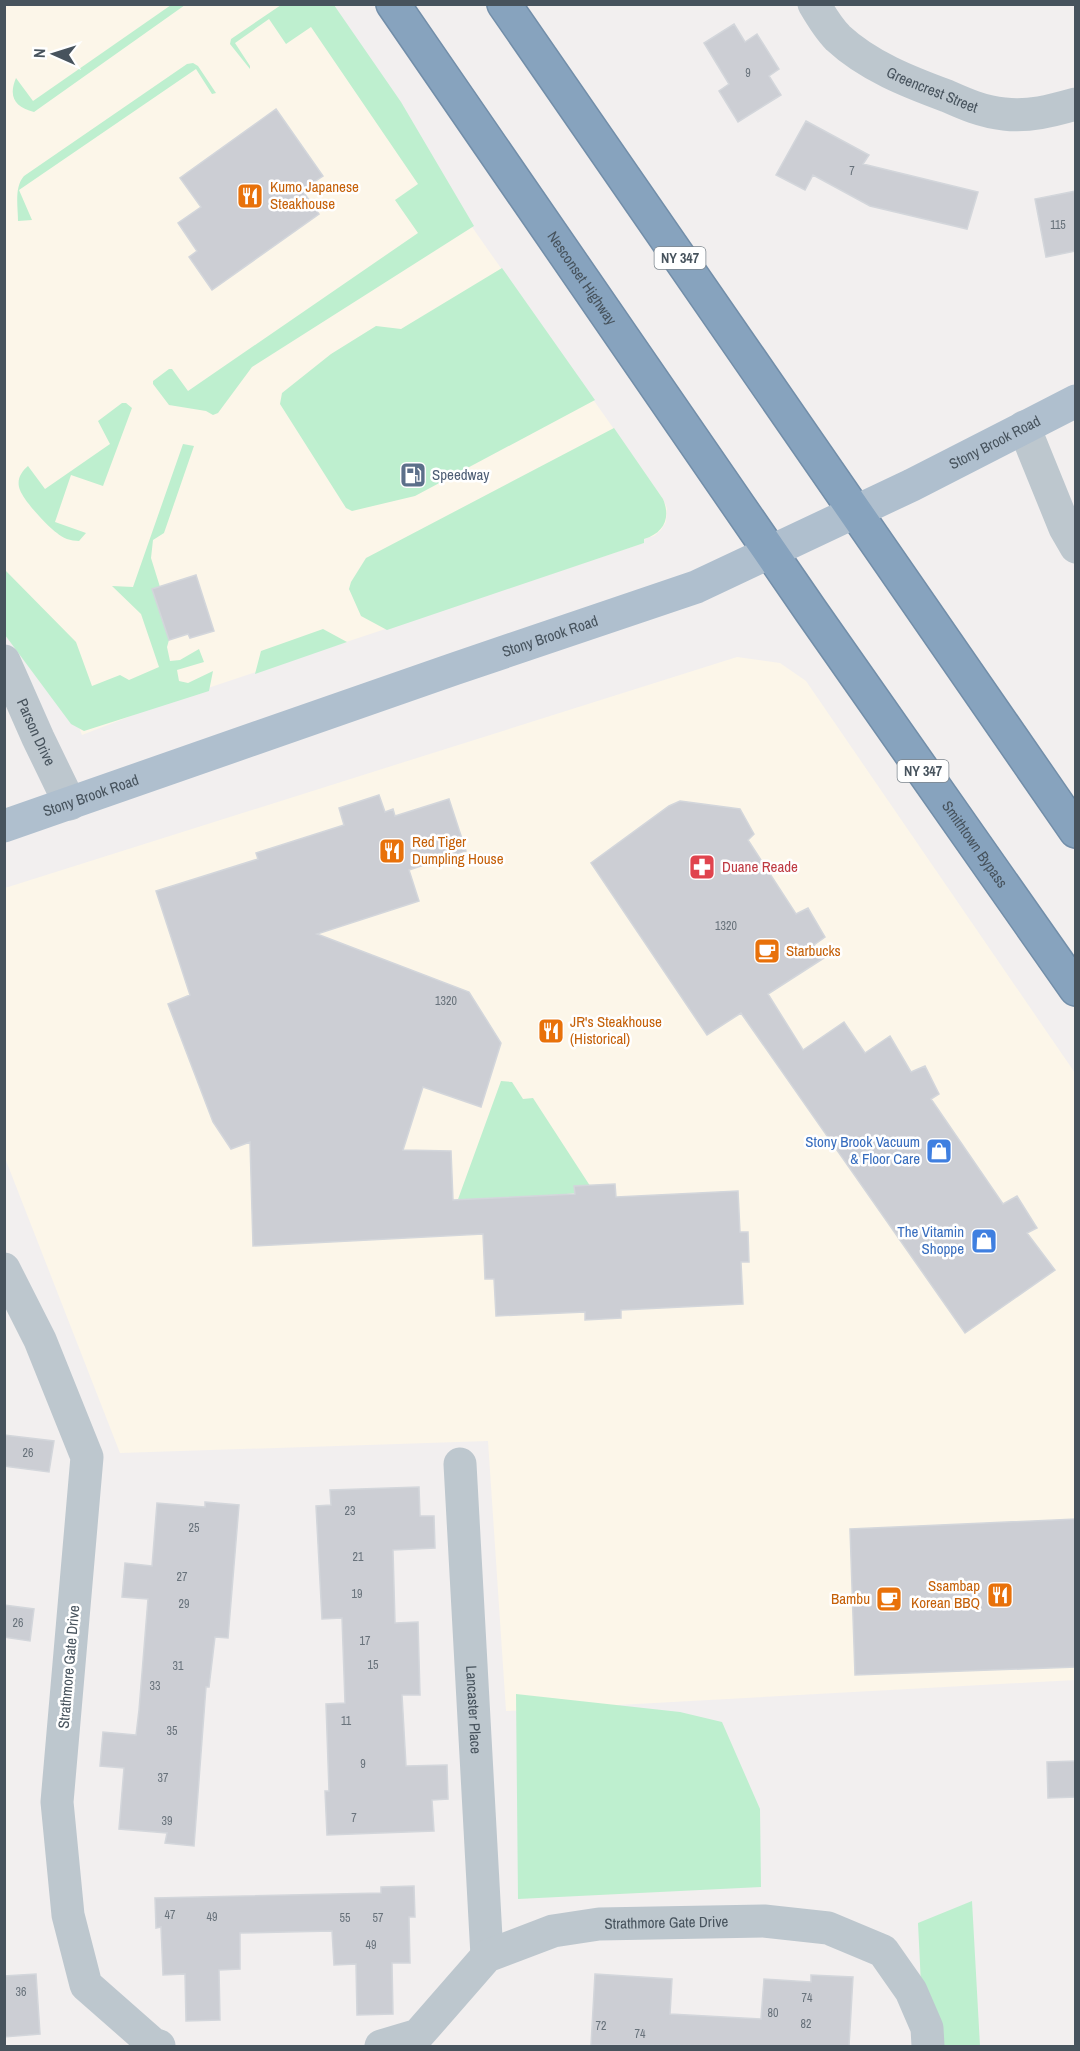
<svg xmlns="http://www.w3.org/2000/svg" width="1080" height="2051" font-family="'Archivo Narrow',sans-serif">
	<rect width="100%" height="100%" fill="#f2efef"/>
	<path fill="#fcf6e9" d="M5 5H334L465 217 663 499 667 508 666 522 661 530 654 536 644 539V543L172 700 82 735 77 722 5 612Z
		M737 657 780 663 806 681 1075 1073V1680L506 1711 488 1441 120 1453 5 1158V888Z"/>
	<path fill="#beefcf" d="M171 5H185L34 112C15 107 8 97 16 78L33 101Z
		M281 5H334L401 102 474 226 252 367 218 413 213 415 206 411 169 405 153 384V381L169 369H172L188 391 418 233 395 200 418 184 311 27 286 44 269 19 235 43 250 66V69L230 44 231 39Z
		M193 63 198 66 216 93 212 94 196 69 19 190 32 220 18 221C18 207 14 187 24 176L187 64Z
		M502 268 595 400 415 496 352 511 346 508 280 404 282 393 331 354 376 326 401 329Z
		M122 403H126L132 408 103 486 71 475 55 522 86 533 79 541C71 541 62 538 57 533 47 526 24 501 20 490 16 480 21 472 28 466L45 489 110 444 98 421Z
		M614 428 663 499C671 518 664 533 644 539V543L387 630 361 616 349 589 351 582 366 558Z
		M183 444 194 446 164 533 153 540 151 558 160 587 152 589 169 640 167 647 170 661 180 660 199 649 204 662 177 670 179 681 188 683 213 671 209 691 84 731 71 724 5 635V570L76 642 92 686 120 675 129 680 159 667 141 614 112 586 133 587Z
		M323 629 347 642 255 674 261 651Z
		M501 1081 512 1082 523 1099 533 1098 594 1192 457 1202Z
		M516 1694 680 1712 722 1722 760 1809 761 1887 518 1899Z
		M972 1901 980 2046H924L918 1923Z"/>
	<path fill="#ccced4" stroke="#d3d6db" stroke-width="1.5" d="M734 24 745 42 757 34 779 69 769 76 781 95 738 122 719 91 729 84 704 43Z
		M276 109 323 176 302 190 319 214 212 290 189 257 197 251 178 223 201 207 180 178Z
		M806 121 869 155 863 164 978 192 967 229 870 206 813 175 805 190 776 175Z
		M1076 191V251L1046 257 1035 199Z
		M196 575 214 631 190 638 188 634 169 640 152 589Z
		M379 795 385 812 393 809 395 816 449 799 466 851 409 870 419 901 317 934 469 992 501 1043 481 1107 423 1087 403 1150 451 1151 453 1200 575 1194 574 1186 615 1184 616 1197 738 1191 740 1232H748L749 1262H741L743 1304 621 1310V1318L585 1320V1312L496 1316 494 1279H485L483 1234 253 1246 250 1142 231 1149 213 1122 168 1004 190 995 156 891 258 859 256 853 344 825 339 808Z
		M680 801 740 809 754 834 748 840 796 914 808 908 825 937 814 945 824 958 768 994 803 1050 844 1022 865 1053 890 1036 911 1072 925 1066 939 1094 931 1099 1003 1204 1017 1196 1037 1228 1027 1233 1055 1270 965 1333 741 1013 707 1035 591 863 669 806Z
		M4 1435 54 1441 49 1472 4 1466Z
		M419 1487 420 1516H434L435 1548 393 1550 395 1623 418 1622 420 1695H402L406 1766 447 1765 448 1799 432 1800 434 1831 327 1835 325 1791H329L326 1704 345 1703 342 1618 322 1619 316 1506 331 1505 330 1490Z
		M205 1502 239 1505 228 1638 215 1637 209 1687H206L194 1846 165 1843 167 1833 119 1829 124 1768 100 1766 103 1732 136 1735 139 1710 148 1599 122 1597 125 1563 152 1566 157 1503 205 1507Z
		M1076 1519V1667L855 1675 850 1529Z
		M4 1605 34 1609 30 1641 4 1637Z
		M1076 1761V1797L1048 1798 1047 1762Z
		M414 1886 415 1917H409L410 1963H392L393 2014 357 2015 356 1964 334 1965 332 1931 240 1933V1969L219 1970 220 2020 186 2021 185 1974 163 1975 161 1927 156 1928 155 1898 381 1893V1887Z
		M36 1974 40 2034 4 2037V1976Z
		M595 1974 672 1979 670 2014 761 2019 764 1979 811 1982V1975L853 1977 849 2046 591 2045Z"/>
	<g fill="none" stroke-linecap="round" stroke-linejoin="round">
		<defs>
			<g id="highway">
				<path id="s6" d="M393 4 811 611 1076 989"/>
				<path d="M504 4 1076 831"/>
			</g>
		</defs>
		<use href="#highway" stroke="#728ea9" stroke-width="36"/>
		<g stroke="#bdc7ce" stroke-width="33">
			<path id="s1" d="M814 4C821 16 828 28 838 38 868 66 909 82 947 96 965 104 983 112 1004 114 1029 117 1051 111 1076 104"/>
			<path d="M1024 427 1065 528 1076 547"/>
			<path id="s2" d="M4 661 38 738 70 804"/>
			<path d="M4 1269 40 1340 87 1457 57 1802 68 1915 86 1985 153 2044 159 2046"/>
			<path id="s3" d="M460 1464 487 1956"/>
			<path id="s4" d="M381 2046 418 2035 487 1956 553 1931 599 1924 764 1921 828 1928 883 1951 911 1991 927 2028 928 2046"/>
		</g>
		<path stroke="#afbfce" stroke-width="33" id="s5" d="M4 826 454 669 696 587 912 485 1076 401"/>
		<use href="#highway" stroke="#87a3be" stroke-width="33"/>
	</g>
	<defs>
		<symbol id="restaurant-square" viewBox="-11 -11 22 22"><rect x="-9" y="-9" width="18" height="18" rx="4" fill="#e8710a" stroke="#fff"/><path d="M-5-6h1v4h1v-4h1v4h1v-4h1v5L-1.5 .5V6h-2V.5L-5-1ZM5-6V6H3V1.5H1.5Q1.5-4 5-6Z" fill="#fff"/></symbol>
		<symbol id="fuel-square" viewBox="-11 -11 22 22"><rect x="-9" y="-9" width="18" height="18" rx="4" fill="#5c6f8a" stroke="#fff"/><path d="M-5.5-6h7V0h2V4h1.3V-2.5L3-4.5l.8-.8L6-3V5H2.5V1h-1V6h-7ZM-4.2-4.7v3.2H.2V-4.7Z" fill="#fff"/></symbol>
		<symbol id="pharmacy-square" viewBox="-11 -11 22 22"><rect x="-9" y="-9" width="18" height="18" rx="4" fill="#e0444e" stroke="#fff"/><path d="M-2-6h4v4h4v4h-4v4h-4v-4h-4v-4h4Z" fill="#fff"/></symbol>
		<symbol id="cafe-square" viewBox="-11 -11 22 22"><rect x="-9" y="-9" width="18" height="18" rx="4" fill="#e8710a" stroke="#fff"/><path d="M-5.5-4.5H6V0H3Q3 3.5 0 3.5H-2.5Q-5.5 3.5-5.5 0ZM3-3.2v2h1.7v-2ZM-6 4.5H4V6H-6Z" fill="#fff"/></symbol>
		<symbol id="shop-square" viewBox="-11 -11 22 22"><rect x="-9" y="-9" width="18" height="18" rx="4" fill="#3f7fe0" stroke="#fff"/><path d="M-5-2.5h2.3a2.7 3.5 0 0 1 5.4 0H5L5.5 6h-11ZM-1.5-2.5h3a1.5 2.3 0 0 0-3 0Z" fill="#fff"/></symbol>
	</defs>
	<g fill-rule="evenodd">
		<use href="#restaurant-square" x="235" y="181" width="30" height="30"/>
		<use href="#fuel-square" x="398" y="460" width="30" height="30"/>
		<use href="#restaurant-square" x="377" y="836" width="30" height="30"/>
		<use href="#pharmacy-square" x="687" y="852" width="30" height="30"/>
		<use href="#cafe-square" x="752" y="936" width="30" height="30"/>
		<use href="#restaurant-square" x="536" y="1016" width="30" height="30"/>
		<use href="#shop-square" x="924" y="1136" width="30" height="30"/>
		<use href="#shop-square" x="969" y="1226" width="30" height="30"/>
		<use href="#restaurant-square" x="985" y="1580" width="30" height="30"/>
		<use href="#cafe-square" x="874" y="1584" width="30" height="30"/>
	</g>
	<g text-anchor="middle" stroke-width="5" stroke-linejoin="round" paint-order="stroke">
		<g font-size="12" fill="#68727b">
			<text x="748" y="77">9</text>
			<text x="852" y="175">7</text>
			<text x="1058" y="229">115</text>
			<text x="726" y="930">1320</text>
			<text x="446" y="1005">1320</text>
			<text x="28" y="1457">26</text>
			<text x="350" y="1515">23</text>
			<text x="194" y="1532">25</text>
			<text x="358" y="1561">21</text>
			<text x="182" y="1581">27</text>
			<text x="357" y="1598">19</text>
			<text x="184" y="1608">29</text>
			<text x="18" y="1627">26</text>
			<text x="365" y="1645">17</text>
			<text x="373" y="1669">15</text>
			<text x="178" y="1670">31</text>
			<text x="155" y="1690">33</text>
			<text x="346" y="1725">11</text>
			<text x="172" y="1735">35</text>
			<text x="363" y="1768">9</text>
			<text x="163" y="1782">37</text>
			<text x="354" y="1822">7</text>
			<text x="167" y="1825">39</text>
			<text x="170" y="1919">47</text>
			<text x="212" y="1921">49</text>
			<text x="345" y="1922">55</text>
			<text x="378" y="1922">57</text>
			<text x="371" y="1949">49</text>
			<text x="21" y="1996">36</text>
			<text x="807" y="2002">74</text>
			<text x="773" y="2017">80</text>
			<text x="806" y="2028">82</text>
			<text x="601" y="2030">72</text>
			<text x="640" y="2038">74</text>
		</g>
		<g fill="#fff" stroke="#7e878e" stroke-width="1.5">
			<rect x="654.5" y="247" width="51" height="22" rx="4.5"/>
			<rect x="897.5" y="760" width="51" height="22" rx="4.5"/>
		</g>
		<g font-size="14" font-weight="bold" fill="#47535d">
			<text x="680" y="263">NY 347</text>
			<text x="923" y="776">NY 347</text>
		</g>
		<g font-size="15" fill="#47535d" stroke="#fff">
			<text dy="5" stroke="none"><textPath href="#s1" startOffset="150">Greencrest Street</textPath></text>
			<text dy="5" stroke="none"><textPath href="#s6" startOffset="333">Nesconset Highway</textPath></text>
			<text dy="5" stroke="none"><textPath href="#s5" startOffset="1064">Stony Brook Road</textPath></text>
			<text dy="5" stroke="none"><textPath href="#s5" startOffset="578">Stony Brook Road</textPath></text>
			<text dy="5" stroke="none"><textPath href="#s2" startOffset="78">Parson Drive</textPath></text>
			<text dy="5" stroke="none"><textPath href="#s5" startOffset="92">Stony Brook Road</textPath></text>
			<text dy="5" stroke="none"><textPath href="#s6" startOffset="1022">Smithtown Bypass</textPath></text>
			<text transform="translate(69 1667) rotate(-85)" y="5">Strathmore Gate Drive</text>
			<text dy="5" stroke="none"><textPath href="#s3" startOffset="246">Lancaster Place</textPath></text>
			<text dy="5" stroke="none"><textPath href="#s4" startOffset="328">Strathmore Gate Drive</textPath></text>
		</g>
		<g font-size="15" fill="#c56008" stroke="#fff" text-anchor="start">
			<text x="270" y="192">Kumo Japanese<tspan x="270" dy="17">Steakhouse</tspan></text>
			<text x="412" y="847">Red Tiger<tspan x="412" dy="17">Dumpling House</tspan></text>
			<text x="786" y="956">Starbucks</text>
			<text x="570" y="1027">JR's Steakhouse<tspan x="570" dy="17">(Historical)</tspan></text>
			<text x="980" y="1591" text-anchor="end">Ssambap<tspan x="980" dy="17">Korean BBQ</tspan></text>
			<text x="870" y="1604" text-anchor="end">Bambu</text>
		</g>
		<g font-size="15" fill="#4e5e75" stroke="#fff" text-anchor="start">
			<text x="432" y="480">Speedway</text>
		</g>
		<g font-size="15" fill="#be3a42" stroke="#fff" text-anchor="start">
			<text x="722" y="872">Duane Reade</text>
		</g>
		<g font-size="15" fill="#366cbe" stroke="#fff" text-anchor="end">
			<text x="920" y="1147">Stony Brook Vacuum<tspan x="920" dy="17">&amp; Floor Care</tspan></text>
			<text x="964" y="1237">The Vitamin<tspan x="964" dy="17">Shoppe</tspan></text>
		</g>
	</g>
	<rect width="1080" height="2051" fill="none" stroke="#47535d" stroke-width="12"/>
	<g transform="translate(54 54) rotate(273)" stroke="#ffffff" stroke-width="4.5" paint-order="stroke">
	<path d="M0-4.5L10 22L0 15L-10 22Z" fill="#47535d"/>
	<text y="-9" font-size="16" font-weight="bold" text-anchor="middle" fill="#47535d">N</text>
	</g>
</svg>
